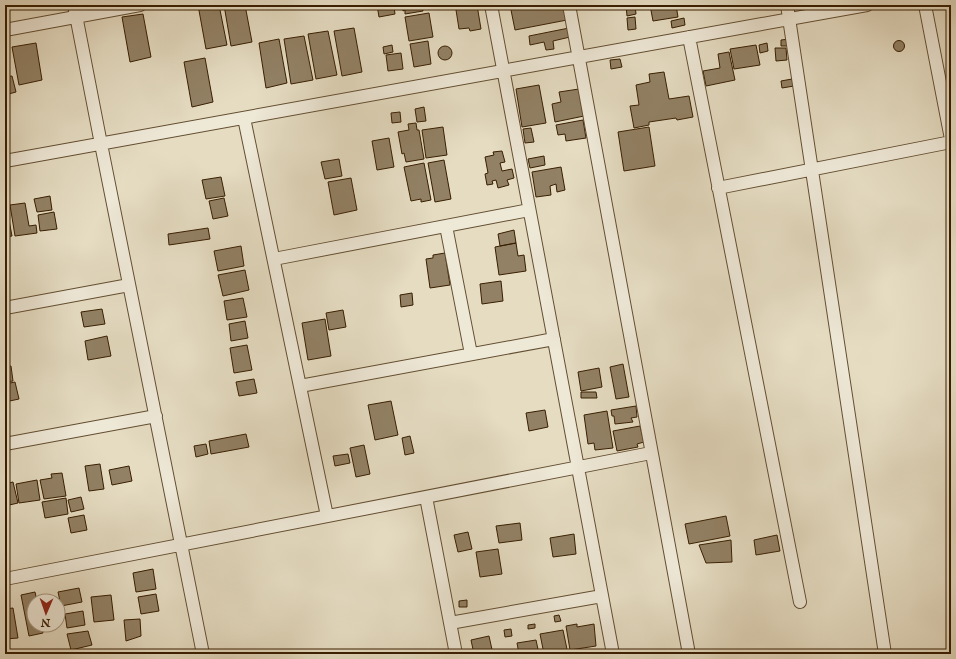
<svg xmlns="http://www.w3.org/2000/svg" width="956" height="659" font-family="'IM FELL English',serif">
	<rect width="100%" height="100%" fill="#e5dcc2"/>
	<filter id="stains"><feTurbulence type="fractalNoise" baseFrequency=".005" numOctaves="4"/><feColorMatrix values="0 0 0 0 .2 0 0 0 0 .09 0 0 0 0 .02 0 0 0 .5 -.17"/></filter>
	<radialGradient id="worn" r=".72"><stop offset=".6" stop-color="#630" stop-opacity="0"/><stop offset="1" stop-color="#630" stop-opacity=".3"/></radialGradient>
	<path fill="#928165" stroke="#381e01" d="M198 5H219L227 45 206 49Z
		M224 5H245L252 42 231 46Z
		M377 5H399L400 6 394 7 395 14 379 17Z
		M402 5H427V6L423 7V11L405 14V10L403 11Z
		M469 5H477L481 29 470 31 469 28 459 29 456 10 459 9V7Z
		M510 5H564L567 20 515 30Z
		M626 5H635L636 14 627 16Z
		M650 5H676L678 17 653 21Z
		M429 13 433 37 409 41 405 17Z
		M143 14 151 57 130 62 122 17Z
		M635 17 636 29 628 30 627 18Z
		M684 18 685 25 672 28 671 21Z
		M354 28 362 72 342 76 334 31Z
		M569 28 570 37 553 41 554 49 546 50 544 42 530 45 529 36Z
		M328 31 337 75 316 79 308 34Z
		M304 36 313 80 291 84 284 39Z
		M279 39 287 83 266 88 259 43Z
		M790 39V46H781V40Z
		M893.5 46a5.5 5.5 0 1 1 11 0a5.5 5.5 0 1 1-11 0Z
		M428 41 431 64 414 67 410 44Z
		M36 43 42 80 19 85 12 47Z
		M767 43 768 51 760 53 759 45Z
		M392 45 393 52 384 54 383 47Z
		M756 45 760 65 734 69 730 49Z
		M438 53a7 7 0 1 1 14 0a7 7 0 1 1-14 0Z
		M775 48H786L787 60 776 61Z
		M729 52 735 80 706 86 703 71 720 68 718 54Z
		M401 53 403 69 388 71 386 55Z
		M205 58 213 102 192 107 184 62Z
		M620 59 622 67 611 69 610 60Z
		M664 72 669 99 689 96 693 117 677 120 676 118 649 122V125L634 128 630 106 639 105 636 85 650 82 649 74Z
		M12 76 16 92 5 95V77Z
		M792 79 794 86 782 88 781 81Z
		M539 85 546 123 522 127 516 89Z
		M579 89 584 116 555 122 552 104 561 102 559 92Z
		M424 107 426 121 417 122 415 109Z
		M400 112 401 122 392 123 391 113Z
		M583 120 586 138 566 141 565 134 558 135 556 125Z
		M416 123 417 130H419L424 159 406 162 404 153 402 154 398 132 409 130 408 124Z
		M443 127 447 155 426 158 422 130Z
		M649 127 655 166 624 171 618 132Z
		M531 128 534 142 525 143 523 129Z
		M389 138 394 167 377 170 372 141Z
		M502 151 505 162 500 163 502 171 512 169 514 178 507 180 509 185 498 188 496 180 492 181 493 184 487 185 485 174 488 173 485 157 494 155 493 152Z
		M544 156 545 165 530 168 528 159Z
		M339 159 342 176 325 179 321 162Z
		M444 160 451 199 435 202 428 163Z
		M424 163 431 200 421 202V199L411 201 404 167Z
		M561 167 565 190 557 192 556 184 550 186 551 195 536 197 532 172Z
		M221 177 225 196 206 199 202 180Z
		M351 178 357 210 334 215 328 182Z
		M50 196 52 210 37 212 34 199Z
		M224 198 228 216 213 219 209 201Z
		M25 203 29 226 36 225 37 233 15 236 10 205Z
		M54 212 57 229 40 231 38 215Z
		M9 220 12 236 5 237V221Z
		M208 228 210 239 169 245 168 234Z
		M514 230 516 243 500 246 498 234Z
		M516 243 518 256 524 255 526 271 499 275 495 247Z
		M241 246 244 266 218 271 214 251Z
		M445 253 450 285 430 288 426 259 433 258V255Z
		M245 270 249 290 223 296 218 275Z
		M501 281 503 301 482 304 480 284Z
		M412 293 413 305 401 307 400 295Z
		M243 298 247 317 227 320 224 301Z
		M102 309 105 324 84 327 81 312Z
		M343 310 346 327 329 330 326 313Z
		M325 319 331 356 308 360 302 323Z
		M245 321 248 338 231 341 229 324Z
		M107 336 111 356 88 360 85 341Z
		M247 345 252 370 234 373 230 348Z
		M623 364 629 397 616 399 610 367Z
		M11 366 13 381 5 382V367Z
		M599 368 602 387 581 391 578 372Z
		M254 379 257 393 239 396 236 382Z
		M15 382 19 399 5 402V384Z
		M581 392H596L597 398H581Z
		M391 401 398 435 375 440 368 405Z
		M636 406 637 417 631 418 633 422 615 424 614 416H612L611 410Z
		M545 410 548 427 529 431 526 413Z
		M607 411 613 448 595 450 594 443 588 444 584 415Z
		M640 426 644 442 637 444 638 447 617 451 613 431Z
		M246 434 249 447 211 454 209 441Z
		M410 436 414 453 405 455 402 438Z
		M206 444 208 454 196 457 194 446Z
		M364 445 370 474 356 477 350 448Z
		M348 454 350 463 335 466 333 456Z
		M100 464 104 489 89 491 85 466Z
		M129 466 132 481 112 485 109 470Z
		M62 473 66 496 44 499 40 480 52 478 51 474Z
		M37 480 40 500 19 503 16 484Z
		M13 482 18 503 5 506V484Z
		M81 497 84 509 71 512 68 500Z
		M66 498 68 514 45 518 42 502Z
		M84 515 87 530 71 533 68 518Z
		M726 516 730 536 689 544 685 524Z
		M520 523 522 540 499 543 496 526Z
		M468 532 472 549 458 552 454 535Z
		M574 534 576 554 553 557 550 538Z
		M777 535 780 551 756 555 754 540Z
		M731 540 732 562 706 563 699 545Z
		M498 549 502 574 480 577 476 552Z
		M153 569 156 589 136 592 133 573Z
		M79 588 82 602 61 606 58 592Z
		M35 592 37 601H34V625H42L43 633 29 636 21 595Z
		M156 594 159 611 141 614 138 597Z
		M111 595 114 620 94 622 91 597Z
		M467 600V607H459V601Z
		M13 608 18 638 5 639V609Z
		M83 611 85 625 67 628 65 614Z
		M559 615 561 621 555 622 554 616Z
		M140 619 141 636 126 641 124 620Z
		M535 624V628L528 629V625Z
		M577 624V627L594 624 596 646 570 650 566 626Z
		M511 629 512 636 505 637 504 630Z
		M563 630 568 654H544L540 634Z
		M88 631 92 645 71 650 67 634Z
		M489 636 493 654H474L471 640Z
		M536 640 539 654H519L517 643Z"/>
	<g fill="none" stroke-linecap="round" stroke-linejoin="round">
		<defs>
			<path id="street" d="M74 5 101 144 203 654
				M491 5 613 654
				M569 5 689 654
				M787 5 885 654
				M925 5 951 139
				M5 30 140 5
				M689 37 800 602
				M244 118 327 516
				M5 161 867 5
				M718 188 951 142
				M446 226 471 354
				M274 259 529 210
				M5 308 129 285
				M300 386 554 339
				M5 444 156 416
				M426 497 456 654
				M5 579 651 453
				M450 623 602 596"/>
		</defs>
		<use href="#street" stroke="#634e31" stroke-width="14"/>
		<use href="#street" stroke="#eee8d7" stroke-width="12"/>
	</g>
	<rect width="956" height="659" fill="none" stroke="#e5dcc2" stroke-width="20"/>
	<rect x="6" y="6" width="944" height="647" fill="none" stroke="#381e01" stroke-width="2"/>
	<rect x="10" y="10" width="936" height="639" fill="none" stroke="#381e01"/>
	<g transform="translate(46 613) rotate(182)"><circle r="19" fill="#eee8d7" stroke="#a59781"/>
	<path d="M0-3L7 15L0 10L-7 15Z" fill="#8f2418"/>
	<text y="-6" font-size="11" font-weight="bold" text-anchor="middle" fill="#381e01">N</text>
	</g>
	<rect width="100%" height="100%" filter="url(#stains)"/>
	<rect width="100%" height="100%" fill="url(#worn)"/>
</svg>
